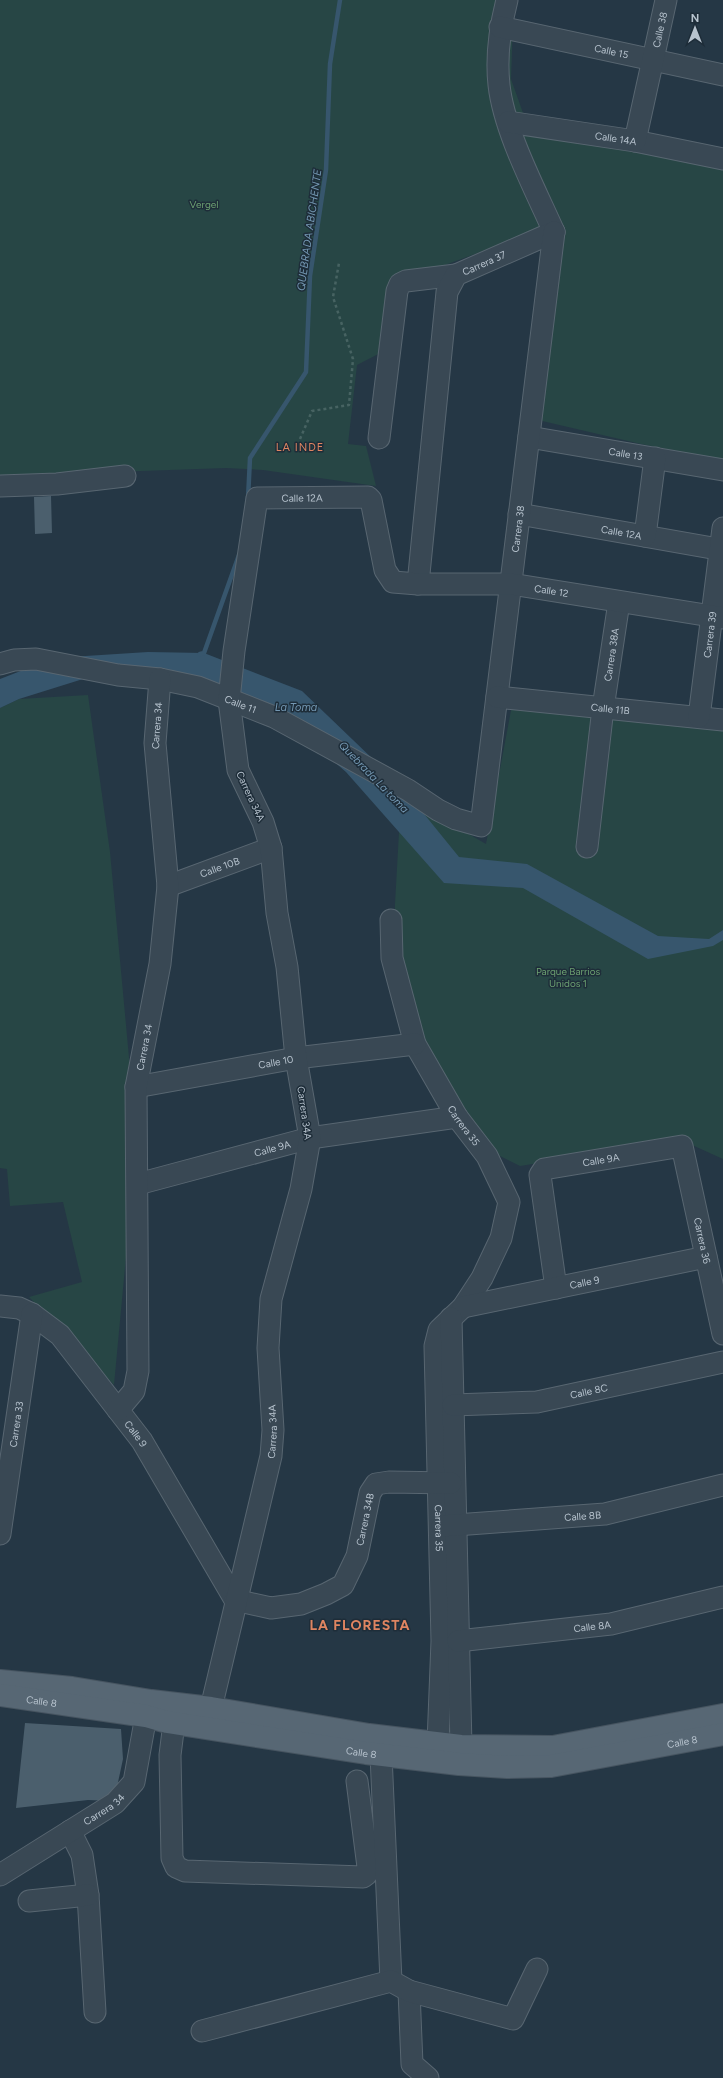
<svg xmlns="http://www.w3.org/2000/svg" width="723" height="2078" font-family="Figtree,sans-serif">
	<rect width="100%" height="100%" fill="#253745"/>
	<path fill="#274645" d="M0 0H518L513 22 511 79 528 127 723 166V460L641 444 538 420 562 222 445 265 394 276 386 350 357 365 348 444 366 446 376 486 263 470 226 468 0 476Z
		M88 695 110 852 132 1090 133 1182 114 1385 29 1297 82 1282 63 1202 10 1206 7 1169 0 1168V708L19 699Z
		M512 705 723 727V1159L681 1140 520 1166 490 1151 470 1122 426 1044 393 941 401 795 486 844Z"/>
	<path fill="#37566d" d="M148 652 204 653 302 691 403 788 459 857 527 864 658 936 709 939 723 930V940L713 946 648 959 523 888 444 883 346 772 270 706 156 670 83 679 19 699 0 708V679L54 658Z"/>
	<g fill="none" stroke-linecap="round" stroke-linejoin="round">
		<path stroke="#37566d" stroke-width="4.5" d="M248 499 250 458 306 372 310 276 326 170 330 64 340 0
			M200 654 204 653 239 555"/>
	</g>
	<path fill="#4b5f6d" d="M51 496 52 533 35 534 34 497Z
		M25 1723 121 1729 123 1759 114 1801 88 1800 16 1808Z"/>
	<g fill="none" stroke-linecap="round" stroke-linejoin="round">
		<defs>
			<g id="minor">
				<path d="M507 0C500 27 496 57 499 85 504 131 535 189 554 232"/>
				<path id="s1" d="M500 27 723 75"/>
				<path id="s2" d="M508 122 635 141 723 159"/>
				<path id="s3" d="M635 141 666 0"/>
				<path id="s4" d="M529 437 723 470"/>
				<path d="M379 438 397 291 400 284 406 281 456 275"/>
				<path d="M0 486 57 484 125 476"/>
				<path id="s5" d="M519 514 723 550"/>
				<path d="M645 536 655 458"/>
				<path id="s6" d="M418 584 447 292 456 275 554 232"/>
				<path id="s7" d="M0 664 14 660 36 659 118 675 160 679 198 687 274 717 408 790 438 810 456 819 481 826 554 232"/>
				<path id="s8" d="M497 697 723 720"/>
				<path id="s9" d="M699 717 723 528"/>
				<path id="s10" d="M587 847 603 708 619 602"/>
				<path id="s11" d="M168 886 271 848"/>
				<path id="s12" d="M391 920 392 958 415 1044 457 1117 487 1156 509 1202 501 1238 482 1278 463 1307 439 1330 435 1346 442 1641 438 1743"/>
				<path id="s13" d="M136 1087 296 1058 415 1044"/>
				<path id="s14" d="M138 1184 310 1138 457 1117"/>
				<path id="s15" d="M556 1288 540 1175 544 1169 682 1146 723 1334"/>
				<path id="s16" d="M0 1306 19 1308 32 1314 60 1335 142 1441 235 1600"/>
				<path id="s17" d="M463 1307 706 1257"/>
				<path d="M451 1318 461 1746"/>
				<path id="s18" d="M453 1405 537 1402 723 1362"/>
				<path id="s19" d="M118 1410 134 1391 138 1371 136 1087 160 964 168 886 155 743 160 679"/>
				<path id="s20" d="M442 1526 605 1514 723 1485"/>
				<path id="s21" d="M0 1534 32 1314"/>
				<path id="s22" d="M235 1600 271 1608 301 1604 326 1594 343 1585 357 1556 370 1493 376 1484 389 1482 451 1483"/>
				<path id="s23" d="M458 1641 611 1624 723 1597"/>
				<path d="M174 1723 170 1755 172 1858 176 1867 185 1871 363 1877 367 1874 368 1867 357 1781"/>
				<path id="s24" d="M204 1724 211 1708 271 1456 273 1430 268 1348 271 1299 301 1189 310 1138 296 1058 287 967 277 913 271 848 263 822 238 770 229 700 234 651 257 498 368 497 371 500 385 570 393 582 418 584H511L723 618"/>
				<path d="M381 1755 391 1981"/>
				<path d="M70 1831 82 1855 88 1895 95 2012"/>
				<path id="s25" d="M0 1875 115 1803 134 1782 146 1716 151 1701"/>
				<path d="M29 1901 88 1895"/>
				<path d="M409 1991 412 2064 428 2078"/>
				<path d="M202 2031 391 1981 409 1991 513 2019 537 1969"/>
			</g>
			<g id="major">
				<path d="M0 1681 72 1688 151 1701 211 1708 369 1735 461 1746 553 1747 723 1715"/>
				<path id="s26" d="M0 1695 146 1716 167 1722 366 1753 459 1764 507 1767 551 1766 723 1734"/>
			</g>
		</defs>
		<use href="#minor" stroke="#586671" stroke-width="23"/>
		<use href="#major" stroke="#465460" stroke-width="24"/>
		<path stroke="#476362" stroke-width="2.5" stroke-dasharray="3 3" stroke-linecap="butt" d="M300 439 312 411 349 405 353 359 333 297 339 263"/>
		<use href="#minor" stroke="#394854" stroke-width="21"/>
		<use href="#major" stroke="#576774" stroke-width="22"/>
	</g>
	<g text-anchor="middle" stroke-width="3" stroke-linejoin="round" paint-order="stroke">
		<g font-size="10" fill="#b7c3ce" stroke="#1e2d39">
			<text dy="4" stroke="none"><textPath href="#s3" startOffset="114">Calle 38</textPath></text>
			<text dy="4" stroke="none"><textPath href="#s1" startOffset="114">Calle 15</textPath></text>
			<text dy="4" stroke="none"><textPath href="#s2" startOffset="109">Calle 14A</textPath></text>
			<text dy="4" stroke="none"><textPath href="#s6" startOffset="343">Carrera 37</textPath></text>
			<text dy="4" stroke="none"><textPath href="#s4" startOffset="98">Calle 13</textPath></text>
			<text dy="4" stroke="none"><textPath href="#s24" startOffset="1297">Calle 12A</textPath></text>
			<text dy="4" stroke="none"><textPath href="#s7" startOffset="817">Carrera 38</textPath></text>
			<text dy="4" stroke="none"><textPath href="#s5" startOffset="104">Calle 12A</textPath></text>
			<text dy="4" stroke="none"><textPath href="#s24" startOffset="1612">Calle 12</textPath></text>
			<text dy="4" stroke="none"><textPath href="#s9" startOffset="83">Carrera 39</textPath></text>
			<text dy="4" stroke="none"><textPath href="#s10" startOffset="194">Carrera 38A</textPath></text>
			<text dy="4" stroke="none"><textPath href="#s7" startOffset="247">Calle 11</textPath></text>
			<text dy="4" stroke="none"><textPath href="#s8" startOffset="114">Calle 11B</textPath></text>
			<text dy="4" stroke="none"><textPath href="#s19" startOffset="694">Carrera 34</textPath></text>
			<text transform="translate(251 796) rotate(65)" y="4">Carrera 34A</text>
			<text dy="4" stroke="none"><textPath href="#s11" startOffset="55">Calle 10B</textPath></text>
			<text dy="4" stroke="none"><textPath href="#s19" startOffset="370">Carrera 34</textPath></text>
			<text dy="4" stroke="none"><textPath href="#s13" startOffset="142">Calle 10</textPath></text>
			<text transform="translate(305 1113) rotate(82)" y="4">Carrera 34A</text>
			<text dy="4" stroke="none"><textPath href="#s12" startOffset="222">Carrera 35</textPath></text>
			<text dy="4" stroke="none"><textPath href="#s14" startOffset="139">Calle 9A</textPath></text>
			<text dy="4" stroke="none"><textPath href="#s15" startOffset="179">Calle 9A</textPath></text>
			<text dy="4" stroke="none"><textPath href="#s15" startOffset="358">Carrera 36</textPath></text>
			<text dy="4" stroke="none"><textPath href="#s17" startOffset="124">Calle 9</textPath></text>
			<text dy="4" stroke="none"><textPath href="#s18" startOffset="137">Calle 8C</textPath></text>
			<text dy="4" stroke="none"><textPath href="#s21" startOffset="111">Carrera 33</textPath></text>
			<text dy="4" stroke="none"><textPath href="#s24" startOffset="301">Carrera 34A</textPath></text>
			<text dy="4" stroke="none"><textPath href="#s16" startOffset="193">Calle 9</textPath></text>
			<text dy="4" stroke="none"><textPath href="#s20" startOffset="141">Calle 8B</textPath></text>
			<text dy="4" stroke="none"><textPath href="#s22" startOffset="183">Carrera 34B</textPath></text>
			<text dy="4" stroke="none"><textPath href="#s12" startOffset="659">Carrera 35</textPath></text>
			<text dy="4" stroke="none"><textPath href="#s23" startOffset="135">Calle 8A</textPath></text>
			<text dy="4" stroke="none"><textPath href="#s26" startOffset="42">Calle 8</textPath></text>
			<text dy="4" stroke="none"><textPath href="#s26" startOffset="690">Calle 8</textPath></text>
			<text dy="4" stroke="none"><textPath href="#s26" startOffset="366">Calle 8</textPath></text>
			<text dy="4" stroke="none"><textPath href="#s25" startOffset="123">Carrera 34</textPath></text>
		</g>
		<g font-size="10" fill="#6ca071" stroke="#1e2d39">
			<text x="204" y="208">Vergel</text>
			<text x="568" y="975">Parque Barrios<tspan x="568" dy="12">Unidos 1</tspan></text>
		</g>
		<g font-size="11" font-style="italic" fill="#7498b3" stroke="#1e2d39">
			<text transform="translate(309 230) rotate(-82)" y="4">QUEBRADA ABICHENTE</text>
			<text x="296" y="711">La Toma</text>
			<text transform="translate(374 777) rotate(46)" y="4">Quebrada La toma</text>
		</g>
		<g font-size="11" letter-spacing="1" fill="#df8561" stroke="#1e2d39">
			<text x="300" y="451">LA INDE</text>
		</g>
		<g font-size="14" font-weight="bold" letter-spacing="1" fill="#df8561" stroke="#1e2d39">
			<text x="360" y="1630">LA FLORESTA</text>
		</g>
	</g>
	<g transform="translate(695 28)" stroke="#1e2d39" stroke-width="3" paint-order="stroke">
	<path d="M0-3L7 15L0 10L-7 15Z" fill="#b7c3ce"/>
	<text y="-6" font-size="11" font-weight="bold" text-anchor="middle" fill="#b7c3ce">N</text>
	</g>
</svg>
